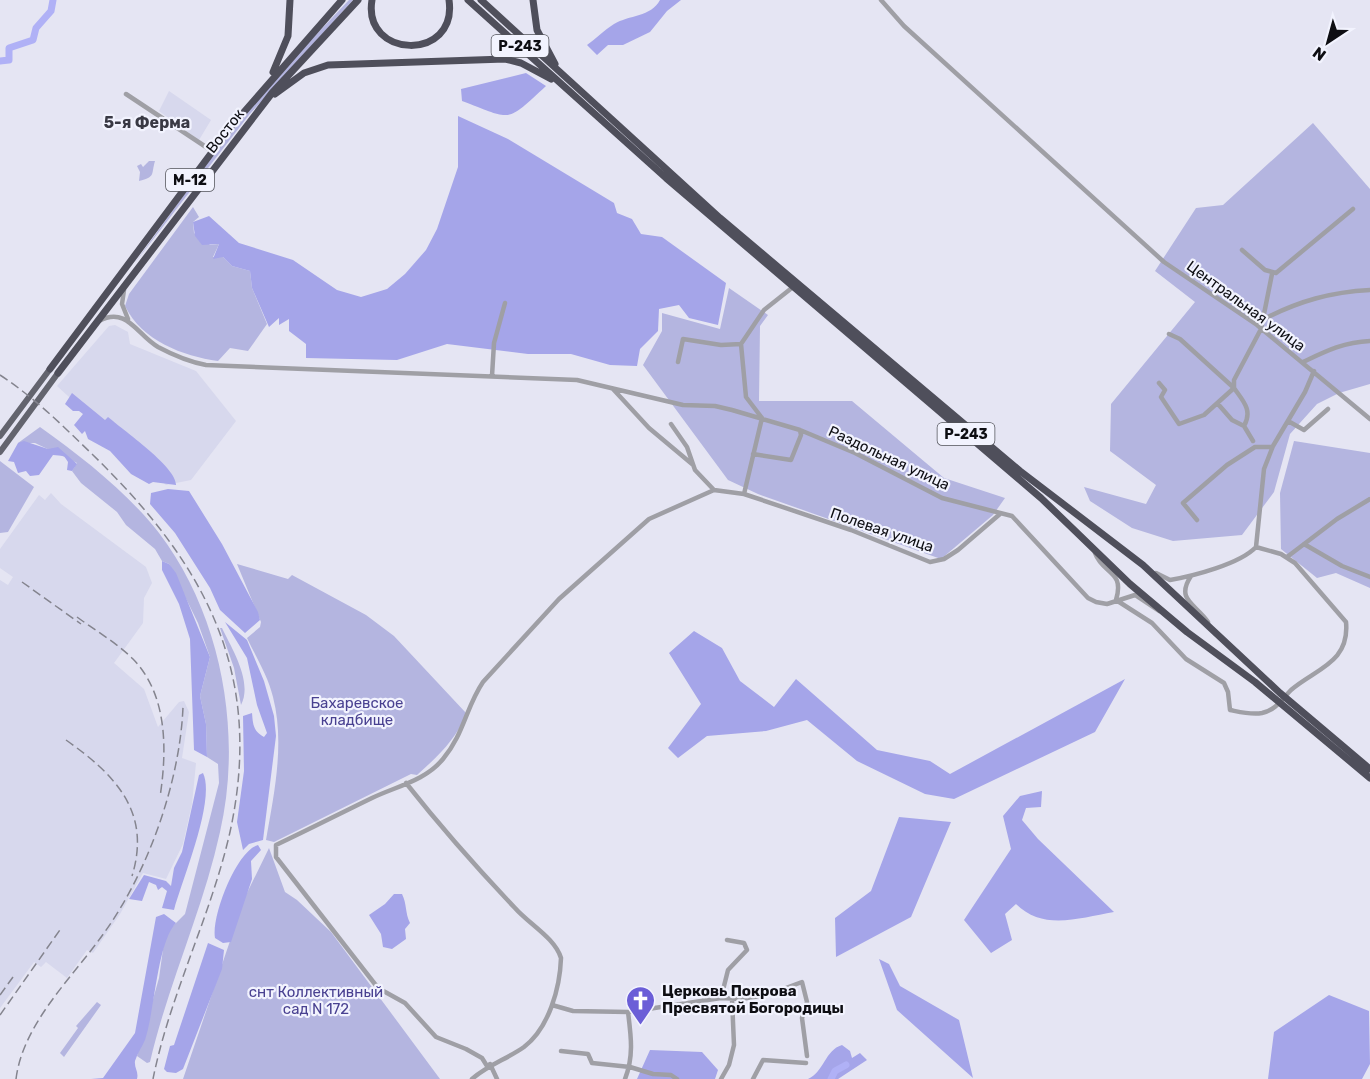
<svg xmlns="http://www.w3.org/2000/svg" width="1370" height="1079" font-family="Rubik,sans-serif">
	<rect width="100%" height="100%" fill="#e5e5f3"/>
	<path fill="#d7d8ed" d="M169 91 211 120 199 140 159 111Z
		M115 325 128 332 130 344 196 371 236 421 191 480 166 485 57 386 109 326Z
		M51 493 61 504 146 567 152 583 144 598 143 623 114 663 144 689 158 727 179 702 184 701 189 712 182 758 196 763 192 804 183 844 166 879 143 873 120 914 93 953 87 950 67 978 46 962 41 967 34 962 0 1008V580L8 585 13 577 0 568V549L39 495 45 500Z"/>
	<path fill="#b4b5e0" d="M349 0H353L249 115 134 264 221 144 294 58Z
		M1313 123 1370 189V384L1339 393 1317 404 1290 434 1274 492 1242 535 1173 541 1132 528 1090 501 1084 487 1146 504 1156 485 1110 451 1111 404 1195 302 1155 271 1196 208 1223 205Z
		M149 161H155C151 174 156 177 139 181L140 172 137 166 141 164 143 167Z
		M193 207 199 217 193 222 194 233 210 245 219 244 213 257H223L232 266 250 271 252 288 267 324 248 351 230 348 218 361C183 356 142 341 125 306L129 294Z
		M729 288 768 315 760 326 759 401H852L944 478 1005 498 993 515 941 559 758 494 728 480 643 365 662 331V313L720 329Z
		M40 427C82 457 127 492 159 533 221 614 243 732 220 832 203 910 168 984 150 1062L147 1063 137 1056 159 978 164 942 169 930 185 914 219 783 218 764 207 757 206 724 200 696 210 657 198 623 169 564 162 561 155 549 126 525 117 512 81 483 72 471 77 463 35 443H18Z
		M1294 441 1370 453V588L1336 573 1317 578 1281 549 1280 493Z
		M0 461 34 487 8 532 0 533Z
		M237 564 288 579 292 575 366 615 394 636 466 713C457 739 437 757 417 775L411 774 274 842 266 840C274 794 285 744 273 697 268 676 256 657 247 638L260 627 261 622Z
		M220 628H222C232 649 253 682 241 705L234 668Z
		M269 848 285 892 297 900 331 932 440 1079H183L245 897Z
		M97 1002 101 1005 64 1057 60 1053 78 1028 76 1026Z"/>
	<path fill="#a5a5e9" d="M660 0H681L667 11 650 32 623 45H608L597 55 587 45C596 39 604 30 614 24 629 15 651 17 660 0Z
		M526 73 546 86C505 124 513 120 462 101L461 89Z
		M458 116 508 139 614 203 617 213 632 219 641 234 662 237 726 283 718 325 689 318 679 305 659 309 658 331 640 349 637 366 610 365 571 354H528L447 344 397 360 306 358V344L289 331V319L279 325V318L269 327 252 288 250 271 232 266 223 257 213 259 219 244 202 245 195 236 193 222 209 216 239 243 293 260 337 290 361 297 387 289 405 274 426 250 437 229 458 167Z
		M72 393 105 420 108 417 113 421C127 433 177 468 176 485L153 482 149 484 131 474 110 451 88 439 85 431 82 434 74 425 83 414 79 411H73L65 404Z
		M24 441 48 449 58 447 77 464 72 471 67 470 68 462 64 456 53 455 39 475 30 476 26 471 18 473 14 462 8 461 18 443Z
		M168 489 189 491 222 544 258 612 260 620 245 633 220 610 210 588 175 533 150 504 151 493Z
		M162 561 169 564 176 573 210 657 200 696 206 724 207 757 194 750 190 639 179 604 162 570Z
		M225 622 247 640 264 681 274 716 276 736 263 840 249 844 243 850 237 822 244 771 243 716 252 713C253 724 253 731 264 737L267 733 257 705 247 658Z
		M694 631 722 648 740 681 774 707 796 679 877 750 930 761 950 774 1125 679 1095 732 954 799 925 794 857 761 807 720 766 731 707 736 678 758 668 748 701 704 669 653Z
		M203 773C216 800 182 880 174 910L162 908 167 891 162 887 158 890 156 885 149 882 142 901 129 899 144 875 166 881 171 886 174 868 182 852 199 775Z
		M1042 791 1041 807 1026 808 1022 820 1038 839 1114 912C1079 918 1043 931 1016 904L1005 914 1012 940 991 953 964 920 1011 849 1003 816 1020 796Z
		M899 817 951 822 911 917 836 957 835 918 871 891Z
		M258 845 261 850 251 861 252 879 231 942 223 943 215 938C211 917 236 851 258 845Z
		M394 894H402C407 904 405 913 410 923L405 929 406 939 392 949 383 947 381 934 369 915 385 904Z
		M164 914 176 923C157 943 155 1010 145 1040 142 1047 137 1054 135 1061 134 1068 139 1072 137 1079H91L103 1078 135 1033 156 917Z
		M208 943 224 950 222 969 183 1069 176 1073 167 1072 164 1069 170 1046 174 1045Z
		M879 959 889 964 900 986 959 1020 973 1078 897 1010Z
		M1329 995 1369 1011 1370 1064 1362 1079H1268L1274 1032Z
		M842 1045 850 1051 852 1058 860 1053 867 1060 838 1079H808C824 1072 825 1050 842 1045Z
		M650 1050 702 1052 718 1070 715 1079H637Z"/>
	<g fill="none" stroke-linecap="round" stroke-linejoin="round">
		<path stroke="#b0b1f6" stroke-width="7" d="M0 61 9 60V48L33 40 36 28 51 11 53 0
			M831 1079 835 1071 846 1065"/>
		<path stroke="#9f9fa5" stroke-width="4.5" d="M881 0 904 26 1164 262 1257 325 1370 419
			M126 94 212 151
			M1242 250 1265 270 1276 273 1353 209
			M124 290 122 304 128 319
			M1264 319C1299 301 1331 292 1370 290
			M99 321C127 306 137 335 158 347 173 355 190 362 206 365L577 380 683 405 715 406 732 410 800 430 855 453 942 498 1012 516 1088 598 1096 602 1107 604 1135 595 1159 611
			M678 362 683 339 721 345 741 344
			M1303 362C1326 351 1344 342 1370 341
			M492 376 494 343 505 303
			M1159 383 1165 390 1161 397 1179 424 1204 415 1234 388 1180 339 1169 334
			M613 389 649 428 692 464
			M1218 404 1232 420 1244 426
			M762 418 746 397 741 344 764 310 793 287
			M1288 421 1304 430 1328 409
			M671 424 687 447 695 470 714 490
			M1253 441 1244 426C1253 410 1243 401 1234 388V380L1261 329 1272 274
			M753 454 791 460 801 435 800 430
			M744 494 762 418
			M1197 520 1183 503 1227 465 1255 447H1272
			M1304 544 1342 566 1370 577
			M1095 553C1103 575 1125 570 1116 600
			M1287 557 1337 519 1370 499
			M1156 573 1170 580C1193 576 1240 564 1256 547L1264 469 1273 446 1305 392 1314 371
			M1191 576C1175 600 1196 604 1208 622
			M1116 600 1152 623 1186 659 1224 683 1228 692 1230 710C1240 712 1251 715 1262 713 1276 710 1282 699 1291 690 1315 669 1350 663 1346 622L1295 563 1281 554 1256 547
			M406 783C440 826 477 868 515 908 529 924 555 938 561 958 560 988 549 1028 524 1047 507 1059 488 1065 472 1079
			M721 998 728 970 747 950 744 943 727 940
			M552 1005 573 1011 628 1012 721 998 741 999 767 995 802 982 807 1002 802 1018 807 1056
			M561 1051 588 1054 592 1063 630 1067 653 1074 671 1075 677 1079
			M490 1064 497 1079
			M487 1066 482 1058 466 1049 436 1037 405 1003 378 988 276 857V845C308 830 339 814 372 798 397 786 425 781 443 759 464 734 466 707 483 682L559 599 649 519 714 490 744 494 851 530 930 562 944 559 958 550 1000 514
			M625 1079C634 1056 631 1036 628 1012
			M721 1079 729 1065 734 1045 732 999
			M753 1079 763 1060 806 1063"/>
		<path stroke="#63646e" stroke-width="6" d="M0 436 50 369
			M0 452 58 373"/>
		<path stroke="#4f4f5b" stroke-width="7" d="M372 0C362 59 458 62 449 0
			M468 0 666 178 1041 498 1130 584 1187 632 1255 682 1370 778
			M481 0 720 218 1020 471 1143 565 1280 693 1370 769
			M533 0 537 30 555 64
			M273 72 288 36 290 0
			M275 94 304 73 328 65 505 59 521 63 551 79
			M50 369 230 128 342 0
			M58 373 272 93 358 0"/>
		<path stroke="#84848e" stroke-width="1.5" stroke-dasharray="9 4.5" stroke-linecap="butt" d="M0 375C35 398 63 426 93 455 204 563 265 672 230 832 211 916 170 994 153 1079
			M22 582 81 624
			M77 617C96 631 117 643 133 659 168 695 167 751 160 797
			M66 740C114 774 152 811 132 876
			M0 995 13 977
			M0 1015 62 927
			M16 1079C23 1023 73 977 104 933 148 872 180 782 183 707"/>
	</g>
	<defs>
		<symbol id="church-pin" viewBox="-11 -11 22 30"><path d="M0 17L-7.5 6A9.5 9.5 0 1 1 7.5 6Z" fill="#6b5ed7" stroke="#f2f3fe"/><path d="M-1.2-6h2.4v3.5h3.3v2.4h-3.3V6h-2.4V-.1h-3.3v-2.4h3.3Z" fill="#fff"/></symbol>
	</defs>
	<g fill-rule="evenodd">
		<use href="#church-pin" x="624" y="984" width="33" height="45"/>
	</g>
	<g text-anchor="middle" stroke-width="4.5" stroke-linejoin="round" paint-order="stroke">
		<g fill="#f2f3fe" stroke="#52535a" stroke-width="1.5">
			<rect x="491.5" y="35" width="57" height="22" rx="4.5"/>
			<rect x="166" y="169" width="48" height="22" rx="4.5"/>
			<rect x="937.5" y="423" width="57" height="22" rx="4.5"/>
		</g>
		<g font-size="14" font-weight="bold" fill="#0e0e13">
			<text x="520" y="51">Р-243</text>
			<text x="190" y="185">М-12</text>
			<text x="966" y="439">Р-243</text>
		</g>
		<g font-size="15" fill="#0e0e13" stroke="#f2f3fe">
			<text transform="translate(225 131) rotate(-52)" y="5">Восток</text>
			<text transform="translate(1246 306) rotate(36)" y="5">Центральная улица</text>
			<text transform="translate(889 458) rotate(25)" y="5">Раздольная улица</text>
			<text transform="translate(882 530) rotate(19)" y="5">Полевая улица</text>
		</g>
		<g font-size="15" fill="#494191" stroke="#f2f3fe">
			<text x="357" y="708">Бахаревское<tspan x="357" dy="17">кладбище</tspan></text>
			<text x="316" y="997">снт Коллективный<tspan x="316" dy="17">сад N 172</tspan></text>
		</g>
		<g font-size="15" font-weight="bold" fill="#0e0e13" stroke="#f2f3fe" text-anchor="start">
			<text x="662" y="996">Церковь Покрова<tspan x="662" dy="17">Пресвятой Богородицы</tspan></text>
		</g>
		<g font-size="16" font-weight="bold" fill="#393944" stroke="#f2f3fe">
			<text x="147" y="128">5-я Ферма</text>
		</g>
	</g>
	<g transform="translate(1328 42) rotate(216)" stroke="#f2f3fe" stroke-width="4.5" paint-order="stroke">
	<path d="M0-4.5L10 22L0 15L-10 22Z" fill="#0e0e13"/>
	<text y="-9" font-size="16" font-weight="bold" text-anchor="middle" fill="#0e0e13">N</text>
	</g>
</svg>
